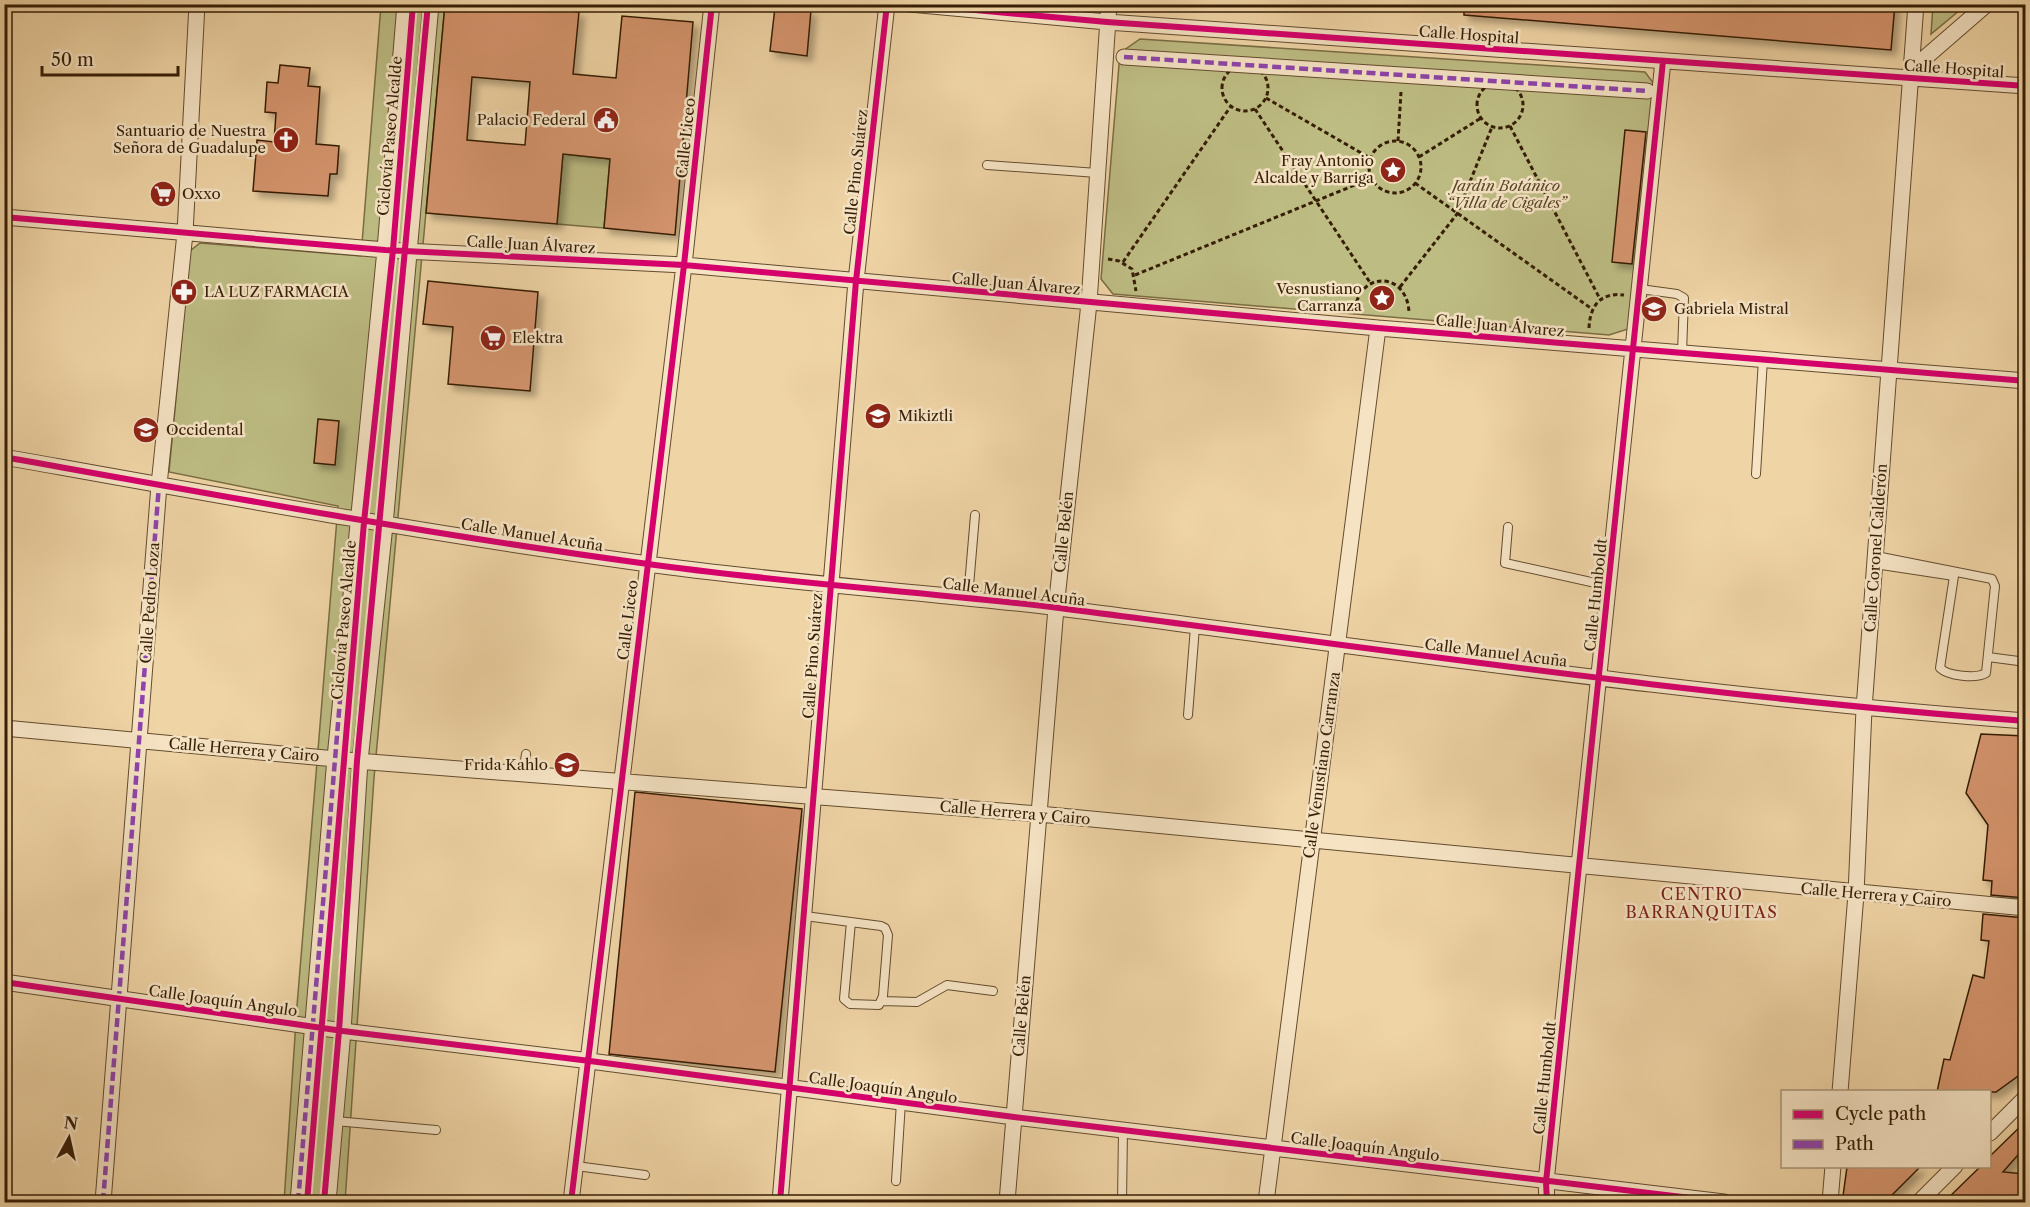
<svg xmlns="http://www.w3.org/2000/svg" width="2030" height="1207" font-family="'Libre Caslon Text',serif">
	<defs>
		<filter id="shadow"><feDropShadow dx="5.5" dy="5.5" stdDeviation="3" flood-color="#0004"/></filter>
	</defs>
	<rect width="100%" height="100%" fill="#efd4a5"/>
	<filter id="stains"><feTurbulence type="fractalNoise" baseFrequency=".00333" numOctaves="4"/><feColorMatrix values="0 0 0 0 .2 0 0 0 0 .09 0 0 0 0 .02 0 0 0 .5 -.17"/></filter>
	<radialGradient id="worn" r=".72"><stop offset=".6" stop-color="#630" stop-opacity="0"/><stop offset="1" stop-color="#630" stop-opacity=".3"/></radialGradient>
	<path fill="#bdbc83" stroke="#7a6d44" stroke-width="1.5" d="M381 5H445L374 778 345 1202H284L297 1006 338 506 169 472 190 251 200 243 361 256Z
		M1933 5V4L1966 5 1931 34Z
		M1140 39 1645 72 1657 88 1628 329 1609 335 1113 294 1101 279 1120 53Z
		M563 154 610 159 604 228 557 224Z"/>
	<path fill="#d4946d" stroke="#361e06" stroke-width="1.5" fill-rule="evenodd" filter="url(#shadow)" d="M445 4H495L579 12 573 74 616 78 622 16 693 22 675 235 604 228 610 159 563 154 557 224 426 213ZM472 77 530 82 525 145 467 140Z
		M1464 4H1895L1891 50 1464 15Z
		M775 7 811 10 807 56 770 51Z
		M280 65 310 68 308 86 320 87 316 144 339 146 337 174H330L328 196 253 191 257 140 274 142 276 113 265 112 267 82 278 83Z
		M1625 130 1646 132 1632 264 1612 262Z
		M428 281 538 292 530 391 448 384 453 327 423 324Z
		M318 419 339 421 335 465 314 463Z
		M1981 734 2025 736V898L1991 895 1992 881 1983 880 1988 825 1966 793Z
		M635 792 802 809 775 1072 609 1054Z
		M1983 914 2025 918V1071L1996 1092H1937L1944 1059 1950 1060 1973 975 1984 978 1989 941 1981 940Z
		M2025 1122V1147L2003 1172 2025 1174V1203H1943L1980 1167H1989V1157Z
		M1847 1167H1920L1886 1201 1843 1196Z"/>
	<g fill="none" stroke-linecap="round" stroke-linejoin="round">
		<defs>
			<path id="lane" d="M987 165 1097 173
				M1640 289 1677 294 1684 298 1682 353
				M1756 474 1763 359
				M1508 527 1505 563 1609 586
				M1875 564 1954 576 1940 668C1948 676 1976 679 1986 673L1995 586 1992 579 1876 556
				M968 598 975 515
				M1988 657 2026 662
				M1188 715 1195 627
				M523 774 526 754
				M805 916 881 926 885 928 888 935 883 996 879 1005 850 1004 844 999 851 922
				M882 1001 917 1002 947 985 993 991
				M335 1121 436 1130
				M576 1166 645 1175
				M896 1181 901 1102
				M1122 1202 1123 1130"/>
			<path id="street" d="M910 4 1107 22 2026 86
				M1124 57 1647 91
				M1911 70 1987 4
				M4 217 385 250 684 265 1378 328 2026 381
				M4 457C216 495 428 534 641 563 780 583 920 591 1059 608 1381 649 1702 697 2026 721
				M4 728 357 761 1039 814 2026 908
				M4 982 343 1031 590 1061 1014 1117 1724 1202
				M1840 1092 1856 894 1864 709 1916 4
				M1990 1133 2026 1097
				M103 1202 159 485 185 233 197 4
				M298 1202 335 758 385 250 405 4
				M328 1202 343 1031 360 761 385 525 431 4
				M571 1202 684 265 712 4
				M780 1202 856 281 887 4
				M1007 1202 1056 608 1089 303 1109 4
				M1266 1202 1378 328
				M1547 1202 1546 1182 1663 61
				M1830 1202 1833 1166
				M1919 1202 1955 1166"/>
		</defs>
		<use href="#lane" stroke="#644c2e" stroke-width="10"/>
		<use href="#street" stroke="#644c2e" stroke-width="17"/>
		<path stroke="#361e06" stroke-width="3" stroke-dasharray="4.5 3" stroke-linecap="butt" d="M1222 88a23 23 0 1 1 46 0a23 23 0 1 1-46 0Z
			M1477 105a23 23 0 1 1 46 0a23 23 0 1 1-46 0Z
			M1266 98 1370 158
			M1255 109 1371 284
			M1510 126 1600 299
			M1398 141 1401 92
			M1369 167a26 26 0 1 1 52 0a26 26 0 1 1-52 0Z
			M1419 157 1481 118
			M1415 183 1592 309
			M1108 259 1119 261 1132 269 1136 291
			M1123 262 1231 106
			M1135 275 1372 178
			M1400 287 1457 214 1492 127
			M1355 309C1361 269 1408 273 1409 313
			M1589 328C1590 306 1600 292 1624 295"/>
		<use href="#lane" stroke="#f5e3c4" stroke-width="8"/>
		<use href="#street" stroke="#f5e3c4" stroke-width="15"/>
		<path stroke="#8e44ad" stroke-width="4.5" stroke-dasharray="9 4.5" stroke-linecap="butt" d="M1124 57 1647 91
			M103 1202 159 485
			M298 1202 344 652"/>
		<defs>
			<path id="cycleway" d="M910 4 1107 22 2026 86
				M4 217 385 250 684 265 1378 328 2026 381
				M4 457C216 495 428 534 641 563 780 583 920 591 1059 608 1381 649 1702 697 2026 721
				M4 982 343 1031 590 1061 1014 1117 1724 1202
				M307 1202 364 522 393 250 413 4
				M324 1202 339 1031 357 761 428 4
				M571 1202 684 265 712 4
				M780 1202 856 281 887 4
				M1547 1202 1546 1182 1663 61"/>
		</defs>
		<use href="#cycleway" stroke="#f5e3c4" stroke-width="10"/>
		<use href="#cycleway" stroke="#d6006c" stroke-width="6"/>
	</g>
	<defs>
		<symbol id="civic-disc" viewBox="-11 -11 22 22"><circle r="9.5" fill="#8f2418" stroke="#f5e3c4"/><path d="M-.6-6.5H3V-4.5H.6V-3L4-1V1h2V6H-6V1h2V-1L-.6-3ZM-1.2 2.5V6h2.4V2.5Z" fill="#fff"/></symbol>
		<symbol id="church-disc" viewBox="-11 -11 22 22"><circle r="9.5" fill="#8f2418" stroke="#f5e3c4"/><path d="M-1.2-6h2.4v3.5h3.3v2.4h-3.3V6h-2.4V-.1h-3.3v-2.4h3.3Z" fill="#fff"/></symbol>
		<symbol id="sight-disc" viewBox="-11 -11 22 22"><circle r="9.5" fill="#8f2418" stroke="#f5e3c4"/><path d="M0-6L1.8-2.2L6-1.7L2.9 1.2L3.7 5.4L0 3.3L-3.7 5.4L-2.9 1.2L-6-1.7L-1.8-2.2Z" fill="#fff"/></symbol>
		<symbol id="supermarket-disc" viewBox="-11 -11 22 22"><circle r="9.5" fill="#8f2418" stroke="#f5e3c4"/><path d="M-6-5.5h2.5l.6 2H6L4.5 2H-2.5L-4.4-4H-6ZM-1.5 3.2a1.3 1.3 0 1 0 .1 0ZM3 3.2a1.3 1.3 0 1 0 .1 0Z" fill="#fff"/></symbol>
		<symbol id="pharmacy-disc" viewBox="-11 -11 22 22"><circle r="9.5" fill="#8f2418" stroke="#f5e3c4"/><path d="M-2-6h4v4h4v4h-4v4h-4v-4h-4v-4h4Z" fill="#fff"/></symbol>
		<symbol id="school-disc" viewBox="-11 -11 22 22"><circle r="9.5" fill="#8f2418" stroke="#f5e3c4"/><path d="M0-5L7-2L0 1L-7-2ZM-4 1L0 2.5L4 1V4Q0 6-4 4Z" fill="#fff"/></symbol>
	</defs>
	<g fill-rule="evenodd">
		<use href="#civic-disc" x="591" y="105" width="30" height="30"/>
		<use href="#church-disc" x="271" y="125" width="30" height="30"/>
		<use href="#sight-disc" x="1378" y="155" width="30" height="30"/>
		<use href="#supermarket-disc" x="148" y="179" width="30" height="30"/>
		<use href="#pharmacy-disc" x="169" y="277" width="30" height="30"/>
		<use href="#sight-disc" x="1367" y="283" width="30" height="30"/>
		<use href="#school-disc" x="1639" y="294" width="30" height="30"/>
		<use href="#supermarket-disc" x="478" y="323" width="30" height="30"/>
		<use href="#school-disc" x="863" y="401" width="30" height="30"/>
		<use href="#school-disc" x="131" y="415" width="30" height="30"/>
		<use href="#school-disc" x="552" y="750" width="30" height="30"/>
	</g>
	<g text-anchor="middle" stroke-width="5" stroke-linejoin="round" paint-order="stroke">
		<g font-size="15" fill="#361e06" stroke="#f5e3c4">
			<text transform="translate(1469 35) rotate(4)" y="5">Calle Hospital</text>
			<text transform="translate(1954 69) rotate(4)" y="5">Calle Hospital</text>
			<text transform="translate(390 136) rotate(-85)" y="5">Ciclovía Paseo Alcalde</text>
			<text transform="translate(686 138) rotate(-84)" y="5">Calle Liceo</text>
			<text transform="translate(856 172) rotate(-84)" y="5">Calle Pino Suárez</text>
			<text transform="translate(531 245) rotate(3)" y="5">Calle Juan Álvarez</text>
			<text transform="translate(1016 284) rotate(5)" y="5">Calle Juan Álvarez</text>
			<text transform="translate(1500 326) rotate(5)" y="5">Calle Juan Álvarez</text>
			<text transform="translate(1064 532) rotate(-84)" y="5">Calle Belén</text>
			<text transform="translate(532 535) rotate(9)" y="5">Calle Manuel Acuña</text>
			<text transform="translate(1876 548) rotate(-86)" y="5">Calle Coronel Calderón</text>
			<text transform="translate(1014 592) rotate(7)" y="5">Calle Manuel Acuña</text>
			<text transform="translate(1596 595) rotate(-84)" y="5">Calle Humboldt</text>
			<text transform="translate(150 603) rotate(-86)" y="5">Calle Pedro Loza</text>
			<text transform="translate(344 620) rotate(-85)" y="5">Ciclovía Paseo Alcalde</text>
			<text transform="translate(628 620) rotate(-83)" y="5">Calle Liceo</text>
			<text transform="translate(1496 653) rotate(7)" y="5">Calle Manuel Acuña</text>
			<text transform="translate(813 656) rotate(-86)" y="5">Calle Pino Suárez</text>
			<text transform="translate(244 750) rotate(5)" y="5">Calle Herrera y Cairo</text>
			<text transform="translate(1322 765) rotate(-82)" y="5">Calle Venustiano Carranza</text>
			<text transform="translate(1015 813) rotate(5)" y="5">Calle Herrera y Cairo</text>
			<text transform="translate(1876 895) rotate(5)" y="5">Calle Herrera y Cairo</text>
			<text transform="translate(223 1001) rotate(8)" y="5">Calle Joaquín Angulo</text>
			<text transform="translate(1022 1016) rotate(-85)" y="5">Calle Belén</text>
			<text transform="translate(1545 1078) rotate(-84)" y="5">Calle Humboldt</text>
			<text transform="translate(883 1088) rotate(8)" y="5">Calle Joaquín Angulo</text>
			<text transform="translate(1365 1147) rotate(7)" y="5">Calle Joaquín Angulo</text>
		</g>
		<g font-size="15" fill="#361e06" stroke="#f5e3c4" text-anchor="start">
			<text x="586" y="125" text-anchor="end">Palacio Federal</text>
			<text x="266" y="136" text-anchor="end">Santuario de Nuestra<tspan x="266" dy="17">Señora de Guadalupe</tspan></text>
			<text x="1374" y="166" text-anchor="end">Fray Antonio<tspan x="1374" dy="17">Alcalde y Barriga</tspan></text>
			<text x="182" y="199">Oxxo</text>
			<text x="1362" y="294" text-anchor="end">Vesnustiano<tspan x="1362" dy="17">Carranza</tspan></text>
			<text x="204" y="297">LA LUZ FARMACIA</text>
			<text x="1674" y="314">Gabriela Mistral</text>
			<text x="512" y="343">Elektra</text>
			<text x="898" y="421">Mikiztli</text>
			<text x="166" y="435">Occidental</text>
			<text x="548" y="770" text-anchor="end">Frida Kahlo</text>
		</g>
		<g font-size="15" font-style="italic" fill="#584625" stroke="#f5e3c4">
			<text x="1506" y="191">Jardín Botánico<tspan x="1506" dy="17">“Villa de Cigales”</tspan></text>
		</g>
		<g font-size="16" letter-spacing="1.5" fill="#7a1f14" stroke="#f5e3c4">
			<text x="1702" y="900">CENTRO<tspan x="1702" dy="18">BARRANQUITAS</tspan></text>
		</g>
	</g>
	<rect width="2030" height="1207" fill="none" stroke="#efd4a5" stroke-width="24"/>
	<rect x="6" y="6" width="2018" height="1195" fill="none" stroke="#361e06" stroke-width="3"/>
	<rect x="12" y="12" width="2006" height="1183" fill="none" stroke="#361e06" stroke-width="1.5"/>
	<rect x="1781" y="1090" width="210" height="78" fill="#f5e3c4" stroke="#a99478" stroke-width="1.5"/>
	<rect x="1793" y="1110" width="30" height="9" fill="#d6006c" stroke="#a99478" stroke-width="1.5"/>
	<text x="1835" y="1120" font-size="18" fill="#361e06">Cycle path</text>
	<rect x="1793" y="1140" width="30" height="9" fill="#8e44ad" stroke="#a99478" stroke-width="1.5"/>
	<text x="1835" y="1150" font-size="18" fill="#361e06">Path</text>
	<g transform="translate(69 1138) rotate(8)" stroke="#f5e3c4" stroke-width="4.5" paint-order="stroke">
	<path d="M0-4.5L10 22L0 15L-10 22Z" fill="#361e06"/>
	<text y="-9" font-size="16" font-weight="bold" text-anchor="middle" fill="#361e06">N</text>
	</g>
	<path d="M42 66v9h136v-9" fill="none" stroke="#361e06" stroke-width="3"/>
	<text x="51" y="66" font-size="18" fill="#361e06" stroke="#f5e3c4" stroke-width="4.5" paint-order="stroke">50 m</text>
	<rect width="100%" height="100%" filter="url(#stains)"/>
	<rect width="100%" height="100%" fill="url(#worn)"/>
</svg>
